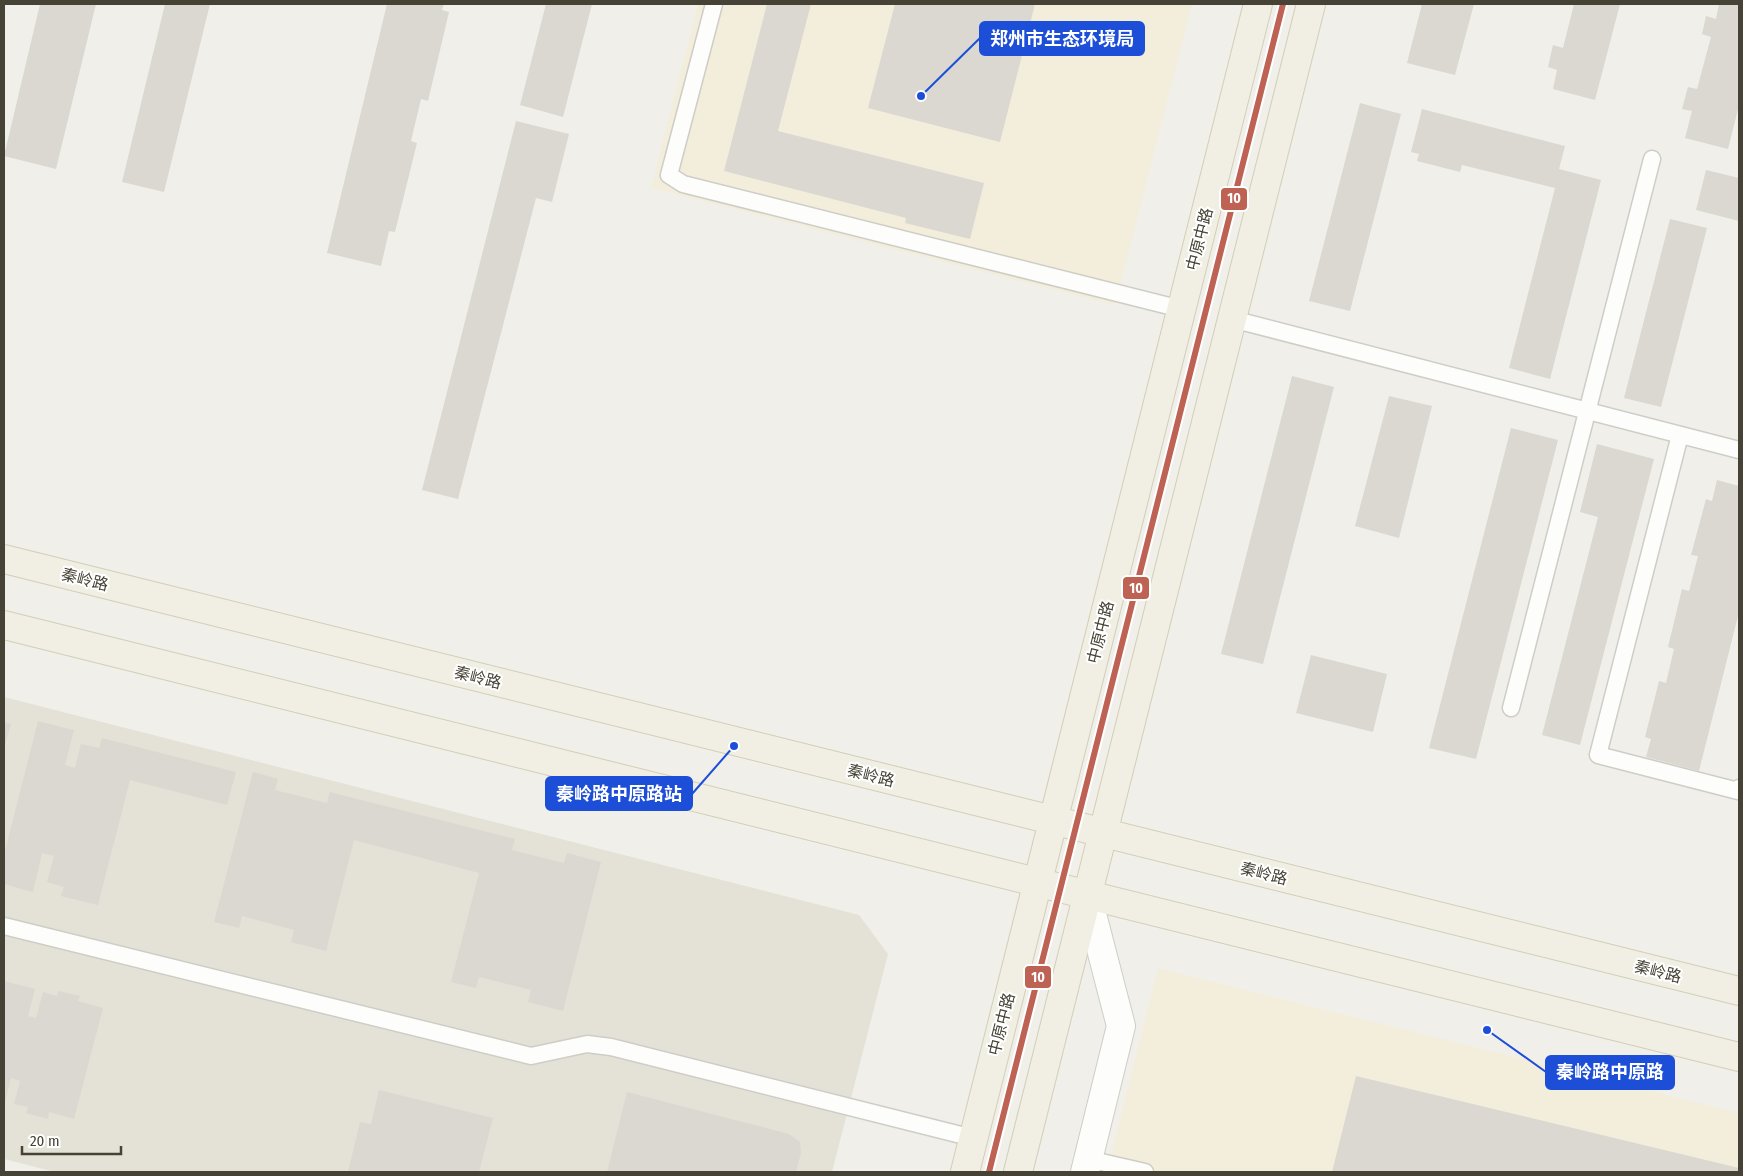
<svg xmlns="http://www.w3.org/2000/svg" width="1743" height="1176" font-family="'Fira Sans Condensed','Noto Sans SC',sans-serif">
	<rect width="100%" height="100%" fill="#f0efe9"/>
	<path fill="#e4e2d6" d="M4 697 859 915 888 954 832 1172H55L4 1159Z"/>
	<path fill="#f3eddb" d="M698 4H1192L1115 305 651 188Z
		M1158 968 1739 1113V1172H1107Z"/>
	<path fill="#dad8d1" d="M40 4H96L56 169 4 156Z
		M165 4H210L164 192 122 182Z
		M387 4H444L442 10 449 12 428 101 421 99 411 141 417 143 395 232 389 231 381 266 327 253Z
		M546 4H592L563 117 520 105Z
		M767 4H811L778 131 984 183 970 239 905 223 906 218 724 171Z
		M895 4H1035L1000 142 868 108Z
		M1422 4H1474L1455 75 1407 63Z
		M1574 4H1620L1595 100 1553 89 1557 70 1548 67 1553 45 1563 48Z
		M1719 4H1739V105L1728 149 1685 138 1692 111 1682 109 1688 87 1697 89 1711 37 1702 34 1706 16 1716 19Z
		M1360 103 1401 114 1350 311 1309 301Z
		M1422 109 1565 146 1559 169 1601 180 1550 379 1509 368 1555 188 1462 165 1460 172 1417 161 1419 154 1411 152Z
		M516 121 569 134 552 202 536 198 458 499 422 490Z
		M1706 170 1739 178V221L1696 210Z
		M1670 219 1707 228 1661 407 1624 398Z
		M1292 376 1334 387 1263 664 1221 654Z
		M1389 396 1432 406 1399 538 1355 526Z
		M1511 428 1558 440 1476 759 1429 748Z
		M1597 444 1654 459 1580 745 1542 735 1598 517 1580 512Z
		M1717 480 1739 486V612L1699 771 1646 757 1651 739 1645 737 1659 681 1666 683 1674 649 1668 647 1682 589 1689 591 1698 556 1691 555 1706 499 1712 501Z
		M1311 655 1387 674 1373 732 1296 713Z
		M38 721 74 730 65 765 75 768 81 744 99 748 102 738 236 772 227 805 130 780 98 905 61 896 64 887 47 882 54 856 42 853 33 892 4 884V855Z
		M4 722 11 724 4 748Z
		M253 772 278 779 275 790 327 803 330 792 515 839 512 850 564 863 567 853 601 862 563 1011 528 1002 531 990 479 977 476 988 451 982 479 873 354 840 326 951 291 942 294 930 242 916 239 928 214 922Z
		M4 981 35 989 28 1016 36 1018 43 992 57 996 58 991 80 996 78 1001 103 1008 74 1119 49 1112 48 1119 26 1113 28 1107 14 1104 20 1081 11 1078 4 1106Z
		M1356 1076 1739 1168V1172H1332Z
		M379 1090 493 1118 479 1172H348L360 1122 371 1124Z
		M627 1092 789 1134 800 1142 801 1153 796 1172H607Z"/>
	<g fill="none" stroke-linecap="round" stroke-linejoin="round">
		<defs>
			<path id="lane" d="M714 4 669 175 683 184 1181 309
				M1232 319 1739 450
				M1680 435 1598 755 1738 791 1739 788
				M1511 708 1652 159
				M4 926 531 1056 587 1044 611 1047 973 1138
				M1088 1159 1145 1172"/>
			<path id="street" d="M1085 1172 1121 1026 1087 895"/>
			<path id="primary" d="M4 559 1739 991
				M4 625 1739 1057
				M965 1172 1258 4
				M1018 1172 1311 4"/>
		</defs>
		<use href="#lane" stroke="#cecdc6" stroke-width="19"/>
		<use href="#street" stroke="#cecdc6" stroke-width="30"/>
		<use href="#primary" stroke="#d2ceb6" stroke-width="30"/>
		<use href="#lane" stroke="#fdfdfc" stroke-width="16"/>
		<use href="#street" stroke="#fdfdfc" stroke-width="28"/>
		<use href="#primary" stroke="#f1efe3" stroke-width="28"/>
		<defs>
			<path id="metro-1" d="M989 1172 1283 4"/>
		</defs>
		<use href="#metro-1" stroke="#fff" stroke-width="10"/>
		<use href="#metro-1" stroke="#be6254" stroke-width="6"/>
	</g>
	<g text-anchor="middle" stroke-width="4" stroke-linejoin="round" paint-order="stroke">
		<g font-size="16" fill="#464235" stroke="#fff">
			<text transform="translate(1199 239) rotate(-76)" y="6">中原中路</text>
			<text transform="translate(85 579) rotate(14)" y="6">秦岭路</text>
			<text transform="translate(1100 632) rotate(-76)" y="6">中原中路</text>
			<text transform="translate(478 677) rotate(14)" y="6">秦岭路</text>
			<text transform="translate(871 775) rotate(14)" y="6">秦岭路</text>
			<text transform="translate(1264 873) rotate(14)" y="6">秦岭路</text>
			<text transform="translate(1658 971) rotate(14)" y="6">秦岭路</text>
			<text transform="translate(1001 1024) rotate(-76)" y="6">中原中路</text>
		</g>
	</g>
	<path fill="none" stroke="#1d4ed8" stroke-width="2" d="M921 96L980 38M734 746L692 794M1487 1030L1546 1072"/>
	<g fill="#1d4ed8" stroke="#fff" stroke-width="2">
		<circle cx="921" cy="96" r="5"/>
		<circle cx="734" cy="746" r="5"/>
		<circle cx="1487" cy="1030" r="5"/>
	</g>
	<g fill="#1d4ed8" stroke="#1d4ed8" stroke-width="2">
		<rect x="980" y="22" width="164" height="33" rx="5"/>
		<rect x="546" y="777" width="146" height="33" rx="5"/>
		<rect x="1546" y="1056" width="128" height="33" rx="5"/>
	</g>
	<g font-size="18" text-anchor="middle" font-weight="bold" fill="#fff">
		<text x="1062" y="45">郑州市生态环境局</text>
		<text x="619" y="800">秦岭路中原路站</text>
		<text x="1610" y="1078">秦岭路中原路</text>
	</g>
	<g stroke="#fff" stroke-width="2">
		<rect x="1220" y="187" width="28" height="24" rx="5" fill="#be6254"/>
		<rect x="1122" y="576" width="28" height="24" rx="5" fill="#be6254"/>
		<rect x="1024" y="965" width="28" height="24" rx="5" fill="#be6254"/>
	</g>
	<g font-size="14" text-anchor="middle" font-weight="bold" fill="#fff">
		<text x="1234" y="203">10</text>
		<text x="1136" y="593">10</text>
		<text x="1038" y="982">10</text>
	</g>
	<rect width="1743" height="1176" fill="none" stroke="#464235" stroke-width="10"/>
	<path d="M22 1146v8h99v-8" fill="none" stroke="#464235" stroke-width="2.5"/>
	<text x="30" y="1146" font-size="15" fill="#464235" stroke="#ffffff" stroke-width="4" paint-order="stroke">20 m</text>
</svg>
